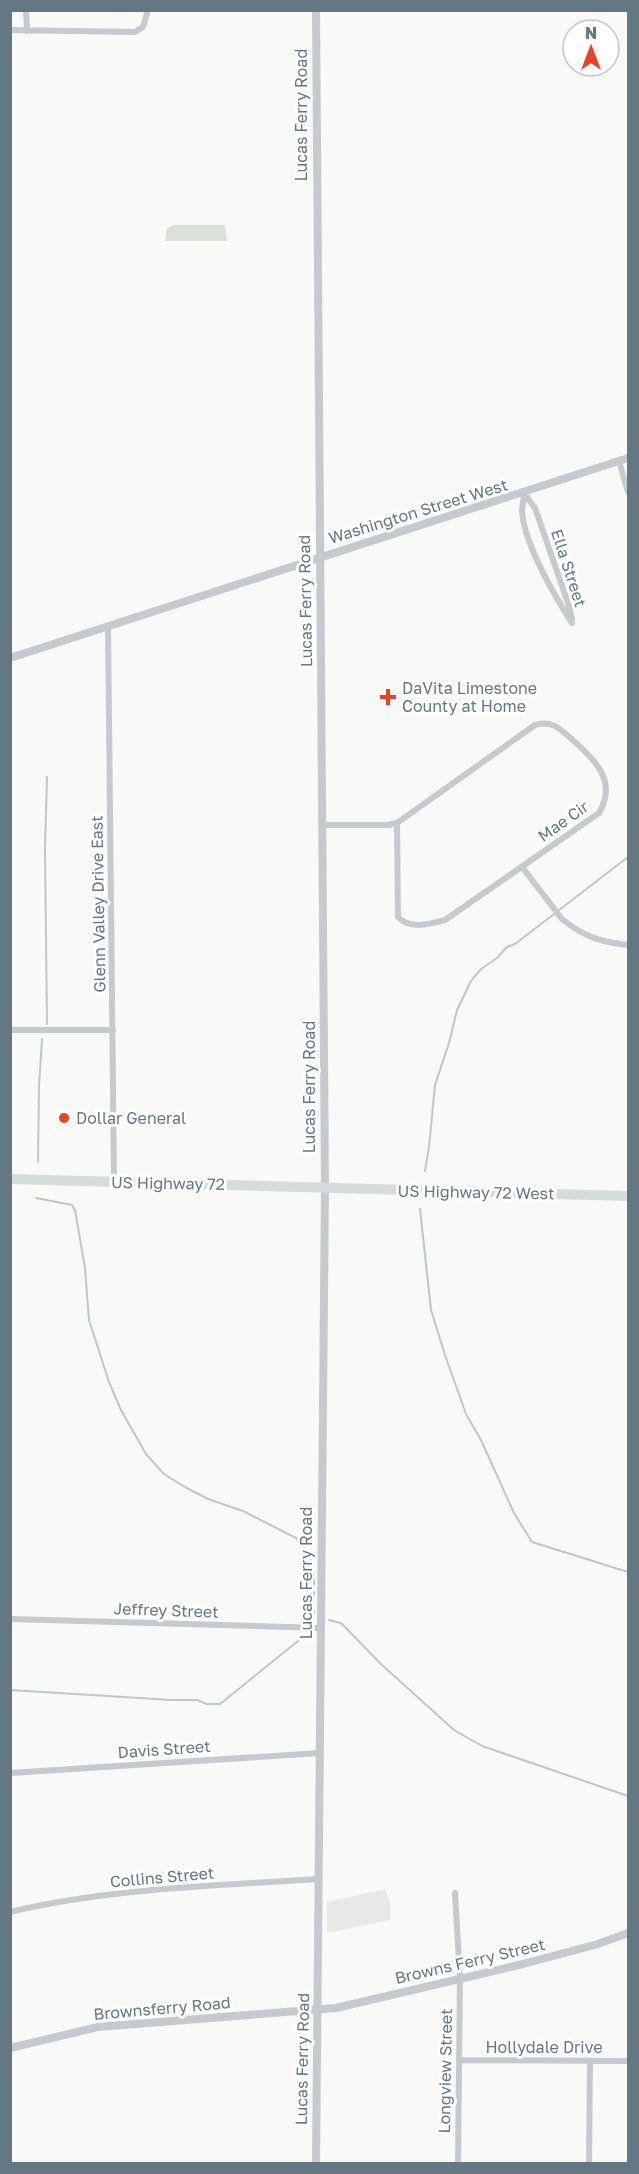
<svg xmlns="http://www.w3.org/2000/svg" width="639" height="2174" font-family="'Golos Text',sans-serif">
	<rect width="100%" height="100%" fill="#f9f9f7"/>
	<path fill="#e7e9e8" d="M385 1889 390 1903V1920L327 1933V1902Z"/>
	<path fill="#dbe1d7" d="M173 225H225L227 241H165L166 230Z"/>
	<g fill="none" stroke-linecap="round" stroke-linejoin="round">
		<path stroke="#bac9cc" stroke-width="2" d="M47 1024 45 849 47 777
			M38 1162 39 1086 42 1039
			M425 1171 429 1147 435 1085 449 1043 457 1010 471 981 481 969 497 958 507 947 515 944 628 857
			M36 1198 72 1205 75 1210 85 1268 89 1320 109 1382 121 1410 146 1454 164 1474 185 1487 208 1499 243 1511 296 1538 310 1554 314 1571V1616
			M420 1209 431 1310 445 1355 466 1414 481 1440 514 1513 532 1542 628 1572
			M329 1620 341 1623 382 1665 454 1730 482 1746 628 1796
			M10 1690 172 1700H197L207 1704H220L303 1637"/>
		<path stroke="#c4cacd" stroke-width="6" d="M26 10 27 31
			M10 30 135 32 143 27 148 10
			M619 461 628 492
			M524 493C524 499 522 506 522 512 525 545 554 595 572 623
			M524 493 535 508 568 603 572 619
			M108 626 114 1182
			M323 825H388L397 823 535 725C553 719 562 731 575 742 597 762 617 782 599 813L445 920C430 924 410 930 398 917L397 823
			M522 867 562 919C584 937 601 942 628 945
			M10 1030H113
			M10 1619 321 1628
			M10 1773 320 1753
			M455 1893 460 1978 458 2164
			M10 1912C111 1888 215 1886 318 1879
			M459 2060 628 2061
			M589 2164 590 2061"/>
		<path stroke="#c4cacd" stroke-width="8" d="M10 658 628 458
			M10 2048 98 2027 336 2008 523 1964 598 1944 628 1933
			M316 2164 325 1188 316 10"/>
		<path stroke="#d6dbde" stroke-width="10" d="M10 1179 628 1196"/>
	</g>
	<g fill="#ec4124" stroke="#fff" stroke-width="2">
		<path d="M385 688h6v6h6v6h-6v6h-6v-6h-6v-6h6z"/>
		<circle cx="64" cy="1118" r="6"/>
	</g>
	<g text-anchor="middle" stroke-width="6" stroke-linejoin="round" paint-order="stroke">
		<g font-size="16" fill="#637883" stroke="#fff">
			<text transform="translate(301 115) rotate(-90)" y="6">Lucas Ferry Road</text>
			<text transform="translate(418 511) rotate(-17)" y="6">Washington Street West</text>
			<text transform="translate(569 568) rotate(72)" y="6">Ella Street</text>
			<text transform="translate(305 601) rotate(-91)" y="6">Lucas Ferry Road</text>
			<text transform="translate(563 821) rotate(-35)" y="6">Mae Cir</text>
			<text transform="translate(98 904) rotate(-91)" y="6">Glenn Valley Drive East</text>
			<text transform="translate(309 1087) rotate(-90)" y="6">Lucas Ferry Road</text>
			<text transform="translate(168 1183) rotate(1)" y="6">US Highway 72</text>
			<text transform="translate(476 1192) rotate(1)" y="6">US Highway 72 West</text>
			<text transform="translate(306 1573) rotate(-90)" y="6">Lucas Ferry Road</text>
			<text transform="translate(166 1610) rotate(2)" y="6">Jeffrey Street</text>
			<text transform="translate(164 1749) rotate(-4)" y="6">Davis Street</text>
			<text transform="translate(162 1877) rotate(-5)" y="6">Collins Street</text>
			<text transform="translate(470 1961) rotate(-13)" y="6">Browns Ferry Street</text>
			<text transform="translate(162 2008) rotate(-5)" y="6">Brownsferry Road</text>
			<text x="544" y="2053">Hollydale Drive</text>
			<text transform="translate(302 2059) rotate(-89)" y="6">Lucas Ferry Road</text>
			<text transform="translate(445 2071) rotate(-89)" y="6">Longview Street</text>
		</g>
		<g font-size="16" fill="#637883" stroke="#fff" text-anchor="start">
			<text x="402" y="694">DaVita Limestone<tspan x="402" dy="18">County at Home</tspan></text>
			<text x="76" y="1124">Dollar General</text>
		</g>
	</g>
	<rect width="639" height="2174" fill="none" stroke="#637883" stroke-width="24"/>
	<g transform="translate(591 48)"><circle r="28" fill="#ffffff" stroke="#c1c9cd" stroke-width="1.5"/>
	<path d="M0-4.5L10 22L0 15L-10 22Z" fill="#ec4124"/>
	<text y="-9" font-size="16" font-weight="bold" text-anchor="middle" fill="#637883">N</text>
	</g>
</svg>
